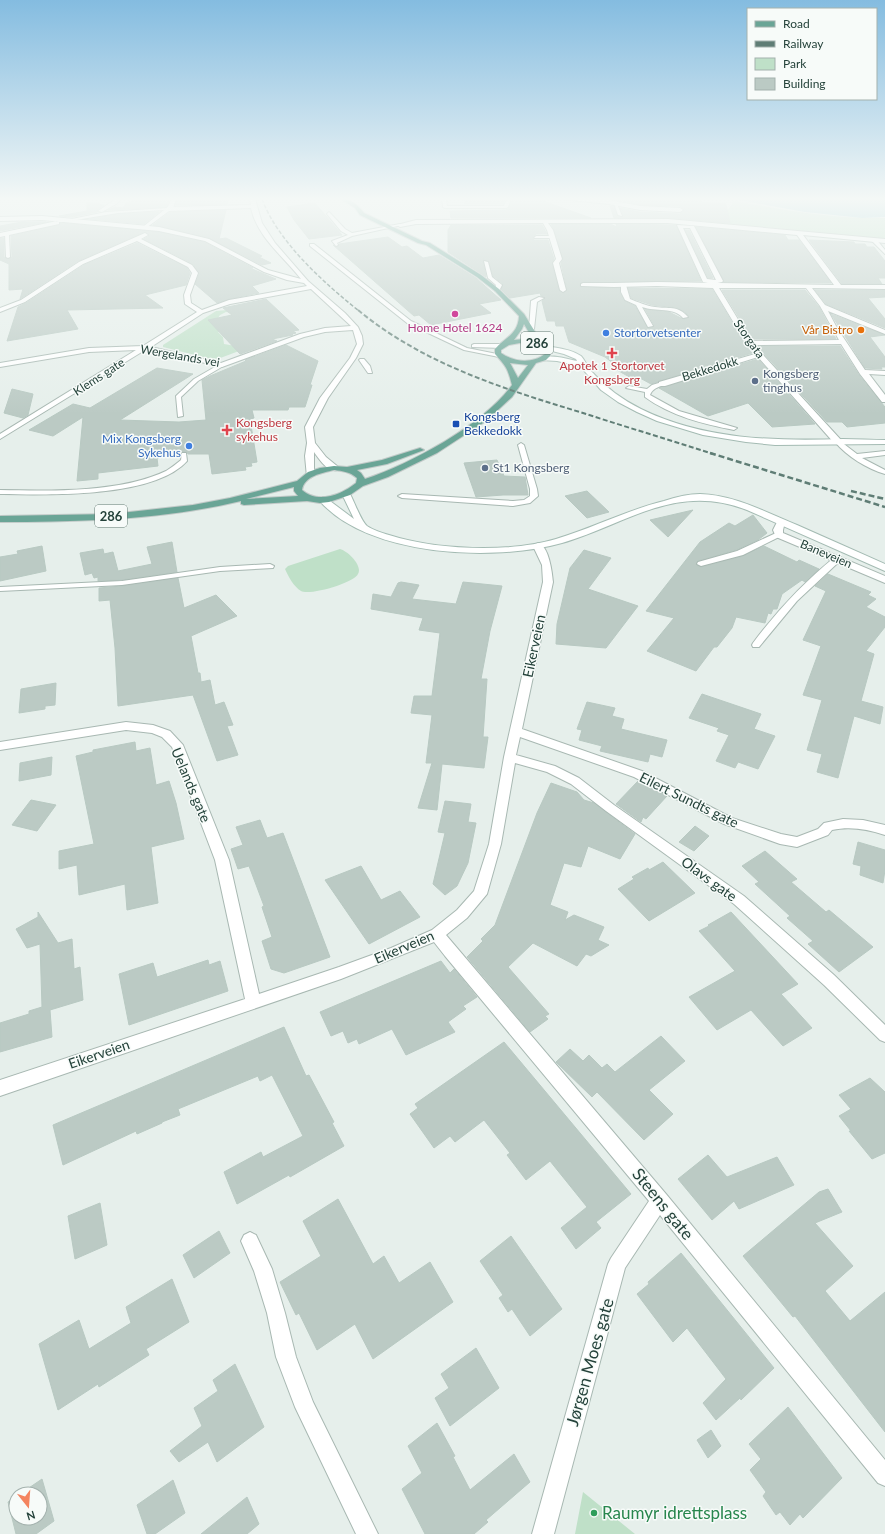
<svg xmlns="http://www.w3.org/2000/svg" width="885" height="1534" font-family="Lato,sans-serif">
	<rect width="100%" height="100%" fill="#e6efeb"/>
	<path fill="#bfe0c8" d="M734 201C784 210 834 219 885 218V239L691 220 688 208 728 210Z
		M227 310 231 313 226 312 220 315 218 318 220 332H218L223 337 224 344 247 348 215 360 163 347V345L216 311Z
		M340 549C348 551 363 566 358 574 354 583 309 596 301 591 294 587 288 576 285 569L288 566Z
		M583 1492 635 1534H575Z"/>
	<path fill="#8ec9d4" d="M733 199H885V217L862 218 805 212Z"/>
	<path fill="#bbcac4" stroke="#b8c9c2" d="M133 199H170L166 207 108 210 115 207 123 208 127 202H131Z
		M177 199H228L227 204 175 205Z
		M614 199H700V202L726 204 730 223 668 218H614L610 206H614L617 215 622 217 623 215 620 208 640 212 680 214 684 210 680 206 640 205Z
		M465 200H505L503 204H465Z
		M512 200 543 201 591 218H451L450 211 506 210 509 208Z
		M87 202 104 205 97 210V212L72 217 59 216 87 211Z
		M315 203 342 235 309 239 294 220 287 207Z
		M226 210 219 239 226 238 262 256 259 257 271 263 262 265 209 238 153 225 170 212Z
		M159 212 144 224 90 219 118 214Z
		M22 222H46L0 231V226Z
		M60 223 159 232 204 242 253 268H250L276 279 252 286 259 293 229 299 217 303 195 284 199 274 193 264 144 239 149 236 144 232 78 261 20 299 23 289 9 290V264L0 260V238H4V257L9 259 12 257 11 236 59 225Z
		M551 224H610L617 227 616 224 676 225 701 281 583 282 580 284V287L620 288V293L624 301 635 306 648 328 653 327 654 325 645 309 669 312 683 319 690 317 685 312 677 308 652 305 631 298 628 288 712 289 745 344 752 353 651 384 640 378 633 379 617 370 618 367 605 357 569 342 564 326H556L555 321H547L542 301 545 297 541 296 540 293 510 298 501 289 503 284 493 276 488 261 483 260 486 277 448 252V230L451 225H542L547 234H536L532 238 534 240H548L554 259 552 263 559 290 564 293 567 290 561 263 563 259 554 230Z
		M696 227 785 235 788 240H799L831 283 724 282Z
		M685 230H689L713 278H708Z
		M388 237 402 247 407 246 423 258 439 255 476 278 501 300 479 304 491 313 431 325 419 315 414 316 333 245 337 247 339 244Z
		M809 240 854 242 855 244H865L867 247H874L885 261V278H878L882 284H842Z
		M137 243 187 268 190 273 186 285 145 295 163 308 67 310 78 329 7 341 18 307 26 303 84 265Z
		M722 290H805L819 307 836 339H752Z
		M815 290H885V297L868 298 885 319V328L826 304Z
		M266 299 299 330 293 331 296 333 292 334 293 335 272 339 277 341 240 354 208 320 232 315 223 308Z
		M831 314 885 335 870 337 885 357V367H881L882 369 865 368Z
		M286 345 318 361 310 385H312L305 407H289L288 410H252L254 418 250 419 257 462 251 463 252 466 245 467 246 470 212 474 209 454H188L187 452H182L180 454 159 453V458H157L158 466 98 473V479L77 481 83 417 53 436 29 430 73 404 90 408 157 368 193 374 120 420 179 422 206 420 202 380 210 376 246 361 245 360Z
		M757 346H840L859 375 885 407V423L847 427 842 422H827Z
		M758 359 815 424 772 427 748 403 708 416 659 388Z
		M12 389 33 394 28 415 23 418 4 413Z
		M497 460 504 476 525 477 528 495H503L476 497 464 463Z
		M587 491 609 512 587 518 565 496Z
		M693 510 668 537 650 520Z
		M753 515 767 533 758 540 736 550 698 561 696 565 701 567 743 556 764 546 797 562 799 560 819 569 805 582 802 580 782 594 777 609H773L771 614 768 613 765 623 736 617 732 628 717 647H714L696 671 647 651 674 618 646 611 700 542 729 523 735 526Z
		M172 542 177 572 122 580 98 581V577L94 578 92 573 85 575 80 553 103 549 104 554 113 552 118 571 152 564 147 547Z
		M42 546 46 571 0 581V557L18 554 17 551Z
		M584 550 611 558 588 589 638 606 606 648 556 644 557 624 570 568Z
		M828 574 871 592 868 595 876 599 866 607 885 617V627L866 651 874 654 861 701 883 707 880 724 854 716 838 778 817 772 822 754 807 750 822 700 803 695 821 646 803 640 826 591 815 586Z
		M178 578 184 608 216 595 237 616 191 636 198 673H200L201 682 210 680 215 705 224 702 233 725 227 726 238 755 217 761 193 695 118 706 115 648 110 600 99 601V588L122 586Z
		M401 582 419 585 412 599 456 604 463 582 502 586 490 631 481 679H487L483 737H488L484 768 442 764 437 810 418 808 432 763H426L432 715 411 713 414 696H432L440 633 419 630 423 618 371 609 373 594 391 597 398 583Z
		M56 683 55 705 45 706V709L19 713 21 689Z
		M702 694 761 714 754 729 775 736 758 769 738 762 735 768 716 761 729 735 717 731 719 728 689 718Z
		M587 702 615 708 612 716 624 719 621 729 667 740 662 757 650 754 648 762 600 751 602 746 579 740 582 730 577 729Z
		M135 742 136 751 150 748 156 785 169 781 176 803 184 839 151 847 158 903 127 910 125 884 79 895 77 865 59 869V851L94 844 76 756 93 752V750Z
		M52 757 51 775 19 781 20 763Z
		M638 781 667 796 646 819 643 817 641 822 616 804Z
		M551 783 577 792 584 800 594 803 635 834 620 859 588 846 581 867 564 863 550 905 568 912 565 920 574 915 604 927 598 940 609 945 591 956 586 954 577 966 533 943 508 967 549 1014 545 1016 548 1019 530 1032 467 957 483 941 481 939 495 925 537 813Z
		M31 800 56 805 37 831 12 825Z
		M445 801 471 804 468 822 476 823 468 863 457 886 445 895 433 884 445 833 438 832Z
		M260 820 267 838 283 833 330 957 284 973 271 969 262 941 272 937 262 907 264 906 249 866 238 869 231 849 243 845 236 827Z
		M695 826 709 836 694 851 679 842Z
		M858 842 885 850V870L883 883 860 875 861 866 853 864Z
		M765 851 797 879 791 882 826 912 829 910 873 947 839 972 808 944 813 941 787 918 790 916 755 884 759 882 742 866Z
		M663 862 695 893 649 921 618 889 634 879 632 877 648 868 649 870Z
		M361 866 381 900 400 891 420 917 369 944 325 880Z
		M38 912 58 943 72 939 74 969 80 967 83 1000 50 1010 52 1037 0 1052V1023L29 1014V1011L42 1007 40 944 27 948 16 929 38 917Z
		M731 912 798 984 781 994 812 1028 783 1046 751 1010 717 1030 689 997 735 971 699 931 709 926 708 925Z
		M208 960 209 965 220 961 228 991 129 1025 119 974 153 963 157 977Z
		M441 961 450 973 454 969 477 997 463 1006 466 1009 448 1022 455 1032 406 1055 392 1029 359 1044 357 1039 348 1043 343 1031 331 1036 320 1012Z
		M284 1027 306 1076 309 1075 334 1122 332 1123 344 1146 290 1177 289 1175 237 1204 224 1172 261 1152 263 1157 303 1136 272 1075 260 1081 258 1076 178 1109 180 1115 162 1122V1123L137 1134 136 1131 63 1165 53 1125Z
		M661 1036 685 1061 649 1090 673 1114 644 1140 597 1092 592 1097 556 1062 570 1049 583 1061 589 1055 602 1068 607 1064 615 1072Z
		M504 1042 631 1194 596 1222 601 1228 576 1249 561 1228 587 1207 550 1161 526 1180 507 1155 510 1153 484 1120 455 1142 450 1136 434 1148 410 1114 418 1108 415 1104Z
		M870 1078 885 1092V1153L872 1159 849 1131H851L839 1116 851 1109 839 1095Z
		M708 1155 727 1177 777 1157 794 1185 739 1209 734 1201 712 1220 678 1179Z
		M828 1189 842 1212 815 1223 853 1266 825 1291 850 1321 885 1292V1432L795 1316 793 1317 743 1256 819 1192Z
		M338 1199 373 1264 384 1256 399 1283 430 1262 453 1302 373 1359 355 1324 317 1350 299 1313 296 1315 280 1282 321 1256 303 1221Z
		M100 1203 107 1245 75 1259 68 1216Z
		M219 1231 230 1253 194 1278 183 1255Z
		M511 1236 562 1309 530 1336 512 1309 508 1312 499 1298 503 1295 480 1261Z
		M681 1253 774 1368 741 1400 740 1398 716 1420 703 1403 726 1379 687 1328 673 1342 637 1294 649 1284 648 1282Z
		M172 1279 189 1322 146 1349 149 1355 99 1387 98 1384 58 1410 39 1344 79 1320 89 1349 131 1323 126 1307Z
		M476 1348 499 1388 450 1426 435 1398 449 1388 441 1374Z
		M235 1364 264 1427 217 1462 208 1442 179 1462 170 1451 202 1426 194 1408 218 1391 213 1380Z
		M788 1407 842 1478 803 1518 800 1514 790 1525 780 1512 776 1515 763 1496 766 1492 750 1470 761 1459 749 1444Z
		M437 1423 455 1456 453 1457 470 1490 514 1454 530 1482 486 1520 488 1522 474 1534H425L402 1489 422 1473 408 1446Z
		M711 1430 721 1446 708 1458 697 1440Z
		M42 1479 54 1521 36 1534H16L8 1502 16 1497V1518H40V1494H20Z
		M173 1480 185 1513 155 1534H147L137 1505Z
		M247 1497 259 1524 247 1534H201Z"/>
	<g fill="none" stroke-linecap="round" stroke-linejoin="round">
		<defs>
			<path id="service" d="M116 199H121L116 204 102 212 98 211Z
				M172 199H176L173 208 146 228 144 226 164 210 118 213 69 221 67 220 106 212 167 208Z
				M442 199H446L447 206H504L507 199H511L508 207 506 208H445L443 207Z
				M614 203 617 204 622 216 618 215Z
				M329 212 345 229 352 233 400 224 402 225 352 236 337 243 338 245 336 246 332 241 348 235 341 231 327 214Z
				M7 233 9 234 10 257 8 258 6 257 5 234Z
				M536 236H552L554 237 552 238H534Z
				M872 239H876L885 250V254L872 241Z
				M310 244H314L411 321 467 348 502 355 499 357 464 350 407 323 310 246Z
				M484 261 488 262 492 277 502 285 499 291H495L496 285 488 278Z
				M583 283H614L617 285 614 287 581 286V284Z
				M621 284 626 285 630 299C638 302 646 306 655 307 668 309 678 305 688 317L683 318C674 307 656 312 642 307L653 326 648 327 636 305 625 300 621 292Z
				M539 297 544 298 537 302 534 329 529 330 531 301Z
				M474 344H502L505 346 502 348 472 347V345Z
				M360 359H364L370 366 372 373H368L359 360Z
				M220 364 225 365 198 381 181 397 183 416 178 417 176 396 194 379Z
				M662 382 664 383V385C658 387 652 389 650 395L679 411 737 428 734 430C703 424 671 416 645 397V392L626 388 629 386 647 389 652 385Z
				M836 441H840L857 454 885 451V455L862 458 885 470V474C867 469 847 456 835 442Z
				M521 443 524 445 537 489 538 496 530 503 513 506 402 498 398 496 402 494 513 501 524 500 530 496V489L518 445Z
				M182 453H186L187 461C154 498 48 495 0 494V490C50 491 120 493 166 471 171 468 176 464 181 460Z
				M776 533H782L783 535 743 555 701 566 697 564 698 562 737 551Z
				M835 557H841L842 559 797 601 759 647H753L752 645 753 643C777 611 804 582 835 557Z
				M270 564 274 566 273 568 220 571 122 585 0 591V587L122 581 220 567Z"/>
			<path id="pedestrian" d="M677 225 694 226 723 281 722 282 713 284 703 282ZM683 228H690L716 280 707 279Z"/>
			<path id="minor" d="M250 199H255L262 223 275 243 308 281 345 313 358 327 362 336 363 344 356 358 328 398 313 427 315 443 326 457 337 466 338 468 337 470C327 472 319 459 314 452V475L310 478 307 477 305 456 307 443 305 427 320 398 350 358 357 344 353 330 325 332 304 337 222 367 159 352 145 350 0 439V434L136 350 89 352 0 367V363L89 348 143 346 197 312 185 304 184 295 192 273 188 267 137 241 83 264 25 302 0 312V308L21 300 79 262 145 233 148 235 141 239 192 265 198 273 190 295 191 303 202 310 229 300 307 286 304 283 287 280 264 272 205 241 159 231 42 220 0 221V217L42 216 159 227 209 239 268 270 301 279C284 257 257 237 251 208L168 211 165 209 168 207 251 205ZM311 289 351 326 325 328 300 334 221 363 151 347 203 313 230 304Z
				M561 199 609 200 640 206 680 208 683 210 680 212 640 210 609 204Z
				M668 219 885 239V243L803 235 841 285H885V289L812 288 825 305 885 330V334L828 311 837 328 865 370 885 371V375L869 374 885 395V402H882L860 374 841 344 754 345 841 440V444H835L758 357 665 386H659V382L755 354 746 343 713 288 657 286 614 287 611 285 614 283 657 282 834 285 797 235 668 223H548L553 230 562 259 559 263 566 290 563 292 560 290 553 263 556 259 547 230 543 223 416 224 400 227 397 225 416 220ZM719 288H806L820 306 839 340 751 341Z
				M57 221 59 222V224L0 237V233Z
				M781 519 785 522 783 530V533L885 576V583L776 537 773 530 778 520Z
				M538 543C549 546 552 572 553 582L522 729 642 771 732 818 781 834 797 837 818 829 824 823 843 819 863 820 885 825V835C867 829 850 826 832 830L828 835 797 847 780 844 724 824 634 777 520 737 516 755 555 766 579 778 614 805 744 896 834 975 885 1025V1042L880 1040 824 985 734 904 606 811 571 784 547 772 515 763 501 844 487 894 467 918 446 935 666 1194 885 1460V1486L878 1483 660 1215 625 1268 554 1534H532L608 1264 611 1258 649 1201 445 956 434 942 341 979 0 1096V1080L245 999 215 860 172 747 162 737 152 733 126 730 0 750V742L126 722 153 725 170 731 183 745 229 860 259 994 339 967 391 948 432 930 457 910 474 891 489 844 504 757 543 582 542 565 533 546Z
				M250 1232 256 1235 272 1269 285 1313 296 1357 313 1402 378 1534H356L295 1407 276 1357 267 1313 254 1271 241 1241 244 1235Z"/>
			<path id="secondary" d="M546 346C557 348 571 349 581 356 585 360 588 369 593 373 606 388 623 400 641 409 704 440 774 441 843 439 857 439 871 440 885 440V444L775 445 746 442 703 435 657 421 637 412 618 402 601 390 580 366 557 361 541 360 540 359C549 353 567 359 577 361L576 359 564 354 544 349 543 348Z
				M346 491 350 494C354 501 361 521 367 526 373 530 382 533 389 535 436 550 509 553 556 539 593 528 627 510 664 501 676 497 688 494 700 494 735 495 765 512 797 525 826 538 856 551 885 564V571L747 510C676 482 627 524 562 543 495 562 367 557 319 500L323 497 326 498 354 519 342 494Z"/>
			<path id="primary" d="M341 199C351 199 358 205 364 213L422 241 430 243 481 275 499 289 524 314 542 343 551 350 550 356 546 360 536 363 512 397 486 421 437 453 388 477 363 486 350 495 329 502 320 503 307 501 244 505 241 504V501C162 520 81 522 0 522V516L111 514 193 505 230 498 297 481 308 472 320 468 334 466 347 467 382 460 420 448 424 450 387 464 357 470 361 473 365 479C412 463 483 425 512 385 508 369 506 366 495 354V349C505 337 518 335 519 316L495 291 477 277 426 245 418 243 360 215 355 208ZM524 324 534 341 523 339 514 340 522 329ZM520 343 537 346 545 351V354C532 364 514 362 501 353V350L509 345ZM510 363 528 365 518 378ZM334 470C343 471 350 472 357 478L356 483C341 495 318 504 302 490 304 476 322 473 334 470ZM294 487V491L298 496 246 499Z"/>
		</defs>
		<use href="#service" stroke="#a8b8b2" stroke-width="2"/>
		<use href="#pedestrian" stroke="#a8b8b2" stroke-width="2"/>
		<use href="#minor" stroke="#a8b8b2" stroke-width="2"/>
		<use href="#secondary" stroke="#a4bbb3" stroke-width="2"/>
		<use href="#primary" stroke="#c2cac8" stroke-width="2"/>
		<use href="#service" fill="#fff" fill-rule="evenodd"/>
		<use href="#pedestrian" fill="#fff" fill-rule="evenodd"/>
		<use href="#minor" fill="#fff" fill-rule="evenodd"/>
		<use href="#secondary" fill="#fff" fill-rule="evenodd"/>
		<use href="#primary" fill="#6aa596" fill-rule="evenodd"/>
		<path stroke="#5f7d75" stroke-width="1.5" stroke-dasharray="4 2" stroke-linecap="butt" d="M262 199C278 242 324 283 359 311"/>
		<path stroke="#5f7d75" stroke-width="2" stroke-dasharray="5 2.5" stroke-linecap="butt" d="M358 310C423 364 504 389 583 413 626 427 670 440 713 454"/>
		<path stroke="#5f7d75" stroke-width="2.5" stroke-dasharray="6 3" stroke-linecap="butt" d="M710 453 885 507
			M851 491 885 499"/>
	</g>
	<linearGradient id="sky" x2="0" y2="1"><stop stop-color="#84bce0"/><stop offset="0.48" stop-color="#f4f8f6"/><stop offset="1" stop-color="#f4f8f6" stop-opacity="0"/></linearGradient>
	<rect width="885" height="414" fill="url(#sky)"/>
	<circle fill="#d1479c" stroke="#f7fbf9" stroke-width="1.5" cx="455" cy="314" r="4"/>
	<circle fill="#e8710a" stroke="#f7fbf9" stroke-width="1.5" cx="861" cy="330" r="4"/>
	<g fill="#3f7fe0" stroke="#f7fbf9" stroke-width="1.5">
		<circle cx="606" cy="333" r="4"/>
		<circle cx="189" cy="446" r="4"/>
	</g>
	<g fill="#e0444e" stroke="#f7fbf9" stroke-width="1.5">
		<path d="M610 347h4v4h4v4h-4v4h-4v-4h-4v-4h4z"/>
		<path d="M225 424h4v4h4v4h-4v4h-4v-4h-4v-4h4z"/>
	</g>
	<g fill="#5c6f8a" stroke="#f7fbf9" stroke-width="1.5">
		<circle cx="755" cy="381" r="4"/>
		<circle cx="485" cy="468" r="4"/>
	</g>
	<rect fill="#1a4fb4" stroke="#f7fbf9" stroke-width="1.5" x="452" y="420" width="8" height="8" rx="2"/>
	<circle fill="#2e9e5b" stroke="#f7fbf9" stroke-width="1.5" cx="594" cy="1513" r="4"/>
	<g text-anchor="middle" stroke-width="3" stroke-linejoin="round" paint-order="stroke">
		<g font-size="12" fill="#b23c85" stroke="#f7fbf9">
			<text x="455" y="332">Home Hotel 1624</text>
		</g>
		<g font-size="12" fill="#c56008" stroke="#f7fbf9" text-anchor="end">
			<text x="853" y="334">Vår Bistro</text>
		</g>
		<g font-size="12" fill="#366cbe" stroke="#f7fbf9" text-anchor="start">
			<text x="614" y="337">Stortorvetsenter</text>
			<text x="181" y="443" text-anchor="end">Mix Kongsberg<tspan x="181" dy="14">Sykehus</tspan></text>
		</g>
		<g font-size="12" fill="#24423a" stroke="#f7fbf9">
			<text transform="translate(749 339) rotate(55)" y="4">Storgata</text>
			<text transform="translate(180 356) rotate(10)" y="4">Wergelands vei</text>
			<text transform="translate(710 369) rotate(-17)" y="4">Bekkedokk</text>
			<text transform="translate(99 377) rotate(-33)" y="4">Klems gate</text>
			<text transform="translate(826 554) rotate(23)" y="4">Baneveien</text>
		</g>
		<g font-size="12" fill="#be3a42" stroke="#f7fbf9">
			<text x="612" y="370">Apotek 1 Stortorvet<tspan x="612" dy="14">Kongsberg</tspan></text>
			<text x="236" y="427" text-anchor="start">Kongsberg<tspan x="236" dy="14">sykehus</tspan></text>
		</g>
		<g font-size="12" fill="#4e5e75" stroke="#f7fbf9" text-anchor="start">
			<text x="763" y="378">Kongsberg<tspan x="763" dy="14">tinghus</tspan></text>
			<text x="493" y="472">St1 Kongsberg</text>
		</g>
		<g font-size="12" fill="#164399" stroke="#f7fbf9" text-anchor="start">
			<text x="464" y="421">Kongsberg<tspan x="464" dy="14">Bekkedokk</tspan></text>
		</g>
		<g fill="#f7fbf9" stroke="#637a73" stroke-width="1">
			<rect x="521" y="332" width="32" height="22" rx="3"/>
			<rect x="95" y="505" width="32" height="22" rx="3"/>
		</g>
		<g font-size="13" font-weight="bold" fill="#24423a">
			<text x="537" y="348">286</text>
			<text x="111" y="521">286</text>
		</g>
		<g font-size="14" fill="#24423a" stroke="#f7fbf9">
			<text transform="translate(534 646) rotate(-78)" y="5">Eikerveien</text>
			<text transform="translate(191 785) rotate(67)" y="5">Uelands gate</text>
			<text transform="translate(689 800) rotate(26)" y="5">Eilert Sundts gate</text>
			<text transform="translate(709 879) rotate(36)" y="5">Olavs gate</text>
			<text transform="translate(404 947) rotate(-23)" y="5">Eikerveien</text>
			<text transform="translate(99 1054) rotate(-19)" y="5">Eikerveien</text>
		</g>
		<g font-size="17" fill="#24423a" stroke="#f7fbf9">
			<text transform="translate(663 1204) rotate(51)" y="6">Steens gate</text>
			<text transform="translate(590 1362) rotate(-74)" y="6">Jørgen Moes gate</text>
		</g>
		<g font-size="17" fill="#27864d" stroke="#f7fbf9" text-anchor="start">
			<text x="602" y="1519">Raumyr idrettsplass</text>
		</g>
	</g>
	<rect x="747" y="8" width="130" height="92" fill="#f7fbf9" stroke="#a3b1ad"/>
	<rect x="755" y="21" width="20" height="6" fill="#6aa596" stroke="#a3b1ad"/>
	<text x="783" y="28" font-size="12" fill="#24423a">Road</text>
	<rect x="755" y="41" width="20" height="6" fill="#5f7d75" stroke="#a3b1ad"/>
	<text x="783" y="48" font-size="12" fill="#24423a">Railway</text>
	<rect x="755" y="58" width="20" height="12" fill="#bfe0c8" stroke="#a3b1ad"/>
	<text x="783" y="68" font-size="12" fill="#24423a">Park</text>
	<rect x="755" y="78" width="20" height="12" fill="#bbcac4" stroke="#a3b1ad"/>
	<text x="783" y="88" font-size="12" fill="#24423a">Building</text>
	<g transform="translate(28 1506) rotate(163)"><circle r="19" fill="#f7fbf9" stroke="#a3b1ad"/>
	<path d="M0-3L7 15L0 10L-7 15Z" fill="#f4845f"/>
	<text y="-6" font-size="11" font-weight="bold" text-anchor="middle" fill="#24423a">N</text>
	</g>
</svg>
